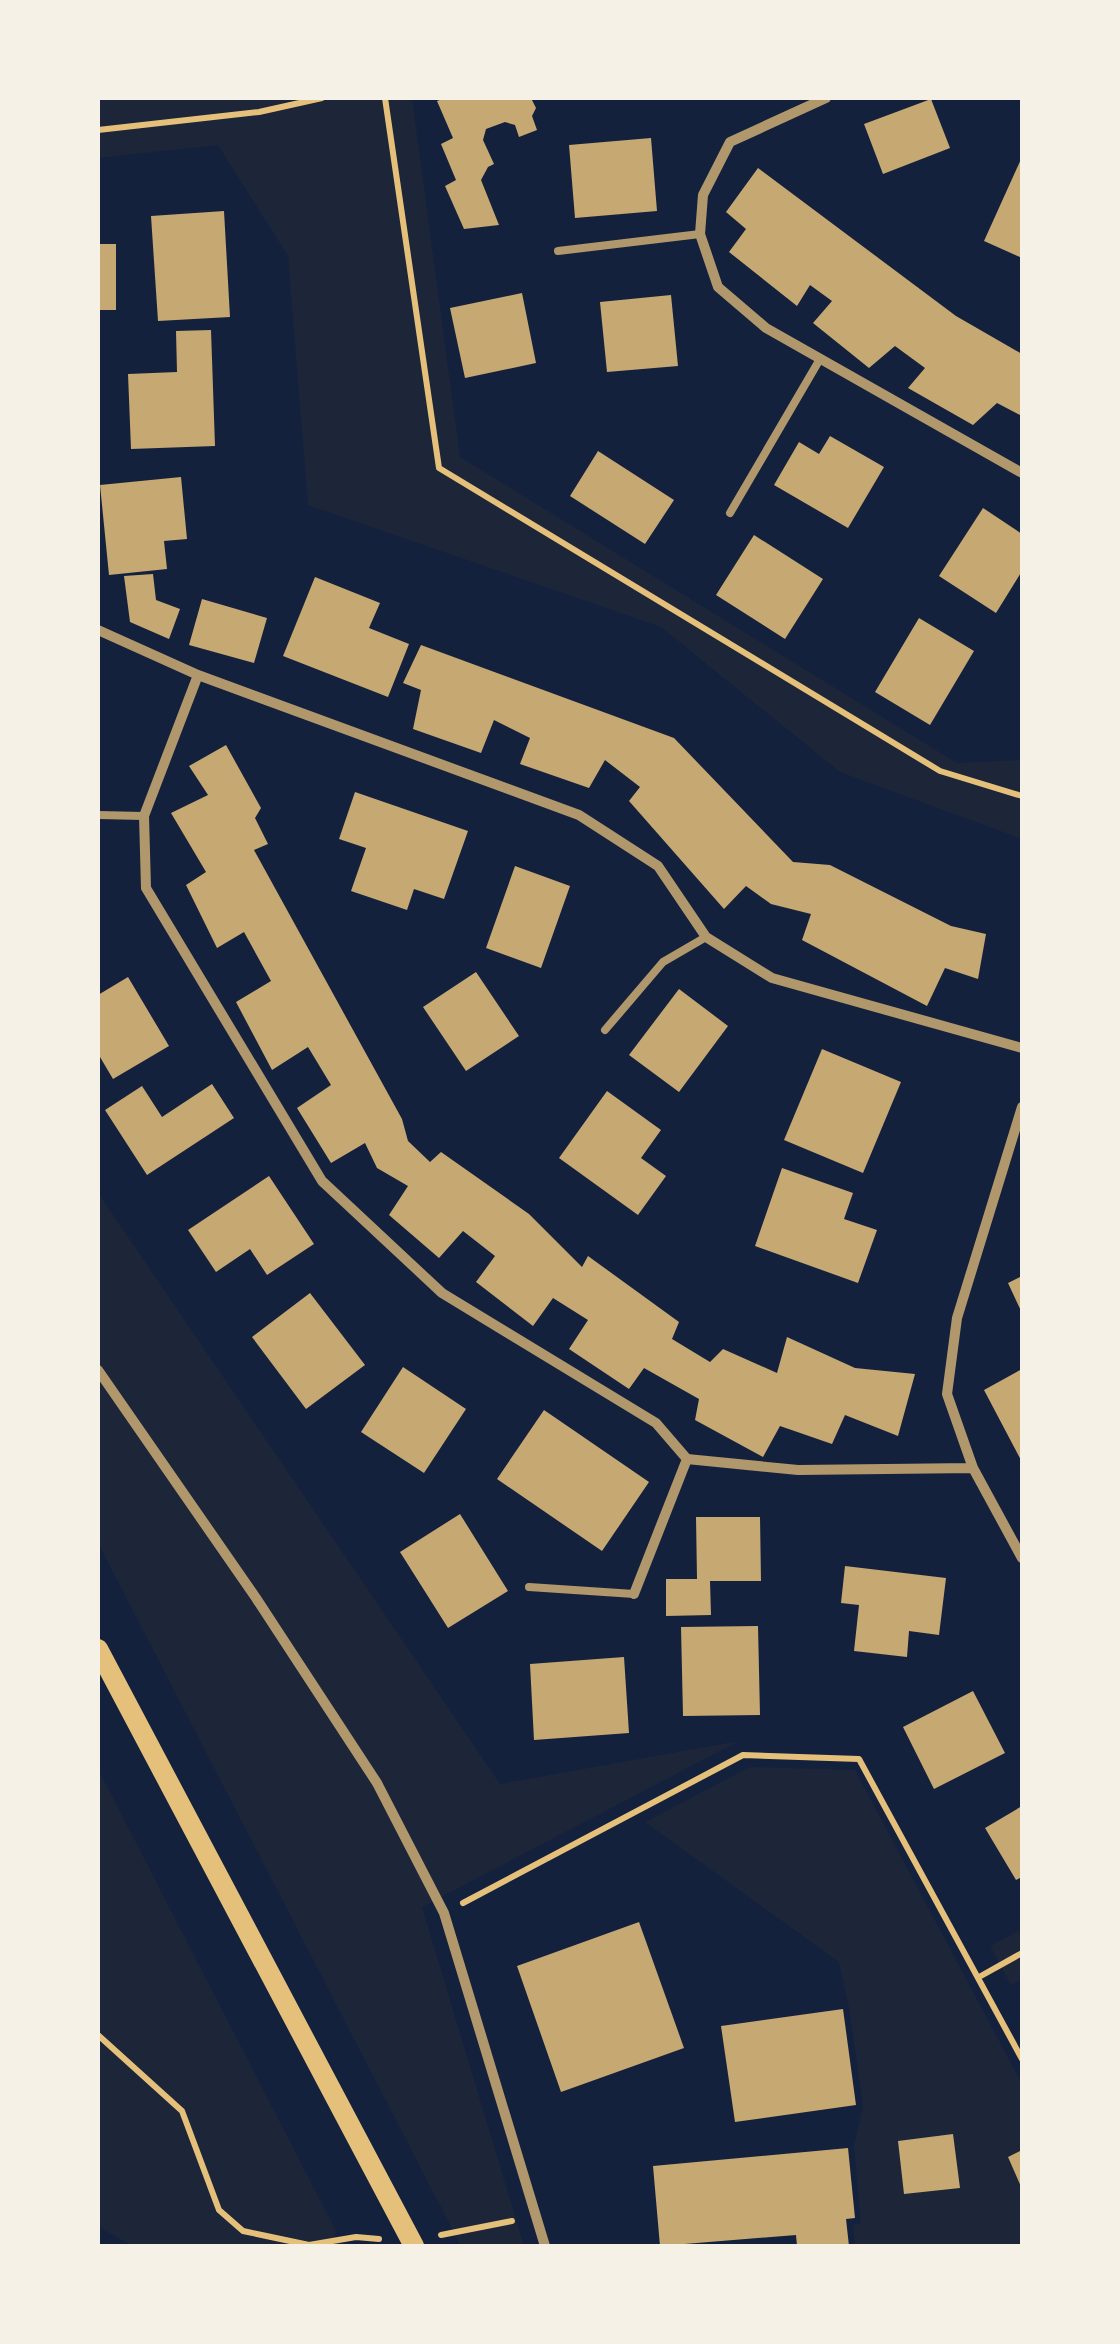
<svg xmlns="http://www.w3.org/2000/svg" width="1120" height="2344" font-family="Overpass,sans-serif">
	<rect width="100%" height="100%" fill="#14213d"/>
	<path fill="#1d2539" d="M98 98H412L460 457 957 763 1022 760V839L840 772 661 627 308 505 288 256 218 145 98 158Z
		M98 1193 500 1784 739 1741 422 1907 524 2246H461L98 1543Z
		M750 1767 855 1770 1022 2084V2246H855L853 2225 861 2223 854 2146 863 2106 849 2008 839 1962 645 1822Z
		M98 1769 336 2231 331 2246H132L98 2226Z
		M1022 1929V1979L1011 1985 990 1946Z"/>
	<path fill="#c6a872" d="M445 98H531L536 108 532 116 537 130 519 137 515 125 505 122 486 129 483 140 494 164 488 167 481 180 499 225 464 229 445 186 456 180 441 144 453 138 437 101Z
		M931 99 950 148 883 174 864 124Z
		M651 138 657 211 575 218 569 145Z
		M1022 157V258L984 241Z
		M758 168 956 316 1022 354V416L997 403 973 425 908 388 925 368 895 346 869 368 813 323 832 301 810 285 797 306 729 252 746 229 726 212Z
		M224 211 230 317 158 321 151 216Z
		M98 244H116V310H98Z
		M522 293 536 363 465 378 450 308Z
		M671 295 678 366 607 372 600 302Z
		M211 330 215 446 131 449 128 374 177 372 176 331Z
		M830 436 884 467 848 528 774 485 799 442 819 454Z
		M598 451 674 500 645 544 570 496Z
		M181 477 187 539 164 541 167 569 109 575 100 485Z
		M983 508 1022 534V571L996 613 939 576Z
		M754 535 823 579 785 639 716 595Z
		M153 574 156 600 180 609 169 639 130 622 124 576Z
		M315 577 380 603 369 628 409 644 388 697 283 656Z
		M202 599 267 618 254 663 189 645Z
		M919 618 974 651 930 725 875 692Z
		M421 645 674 738 793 862 830 865 951 926 986 934 978 979 945 968 927 1006 802 940 811 914 771 904 746 886 724 909 629 801 640 787 605 760 589 788 520 764 530 738 494 720 481 753 413 729 421 690 403 683Z
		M226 745 261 808 255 818 268 844 254 850 402 1119 408 1141 430 1162 441 1152 529 1214 582 1267 588 1256 679 1322 672 1339 710 1362 723 1349 777 1373 787 1337 855 1368 915 1374 898 1436 845 1415 832 1444 780 1426 763 1457 695 1420 699 1399 644 1368 629 1389 569 1349 588 1320 553 1298 533 1326 476 1282 495 1256 463 1231 439 1258 389 1215 408 1186 377 1168 365 1143 331 1163 297 1108 331 1085 308 1047 272 1070 236 1002 271 981 244 932 217 948 186 885 206 872 171 813 208 795 189 766Z
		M355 792 468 831 444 899 414 889 407 910 351 891 366 848 339 839Z
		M515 866 570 886 541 968 486 948Z
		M476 972 519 1036 466 1071 423 1007Z
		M128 977 169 1046 113 1079 100 1057 98 1059V995Z
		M679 989 728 1026 679 1092 629 1055Z
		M822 1049 901 1082 863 1173 784 1140Z
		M212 1084 234 1118 147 1175 105 1110 142 1086 162 1117Z
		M607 1091 661 1130 641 1158 666 1176 638 1215 559 1158Z
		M782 1168 853 1193 844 1219 877 1230 858 1283 755 1246Z
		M269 1176 314 1244 267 1275 250 1249 216 1272 188 1230Z
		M1022 1276V1313L1008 1283Z
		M310 1293 365 1365 306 1409 252 1337Z
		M403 1367 466 1409 424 1473 361 1432Z
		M1022 1369V1462L984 1390Z
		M544 1410 649 1482 602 1551 497 1479Z
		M460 1514 508 1591 448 1628 400 1552Z
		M696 1517H760L761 1581H710L711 1615 666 1616V1579H697Z
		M845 1566 946 1578 939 1635 909 1631 907 1657 854 1651 859 1605 841 1603Z
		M758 1626 760 1715 683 1716 681 1627Z
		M624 1657 629 1733 534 1740 530 1664Z
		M973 1691 1005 1753 934 1789 903 1727Z
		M1022 1806V1877L1016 1880 985 1828Z
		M639 1922 684 2048 561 2092 517 1966Z
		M843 2009 856 2105 735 2122 721 2026Z
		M953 2134 960 2188 904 2194 898 2141Z
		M848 2148 855 2218 846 2219 849 2246H797L796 2235 660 2246 653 2166Z
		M1022 2150V2189L1008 2157Z"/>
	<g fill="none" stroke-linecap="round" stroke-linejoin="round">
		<path stroke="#e5c07b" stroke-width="6" d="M385 98 439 468 940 771 1022 796
			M98 130 259 112 322 98
			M463 1903 743 1755 859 1759 1022 2059
			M979 1977 1022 1953
			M98 2035 182 2111 219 2210 243 2231 309 2245 356 2237 379 2239
			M441 2235 512 2221"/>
		<path stroke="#b1986c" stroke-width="8" d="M558 251 700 234
			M730 513 820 359
			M98 815 144 816
			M605 1030 663 962 706 937
			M529 1587 634 1594"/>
		<path stroke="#b1986c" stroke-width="10" d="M826 98 730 142 703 195 700 234 718 287 766 328 1022 473
			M98 630 198 675 579 815 658 866 706 937 772 978 1022 1048
			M198 675 144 816 146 888 322 1181 442 1293 656 1423 687 1459 798 1470 973 1468
			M1022 1107 957 1318 947 1394 973 1468 1022 1558
			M98 1370 256 1598 377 1783 444 1913 545 2246
			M634 1594 687 1459"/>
		<path stroke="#e5c07b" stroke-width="20" d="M98 1649 414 2246"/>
	</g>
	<rect width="1120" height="2344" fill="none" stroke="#f6f1e7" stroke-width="200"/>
</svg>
